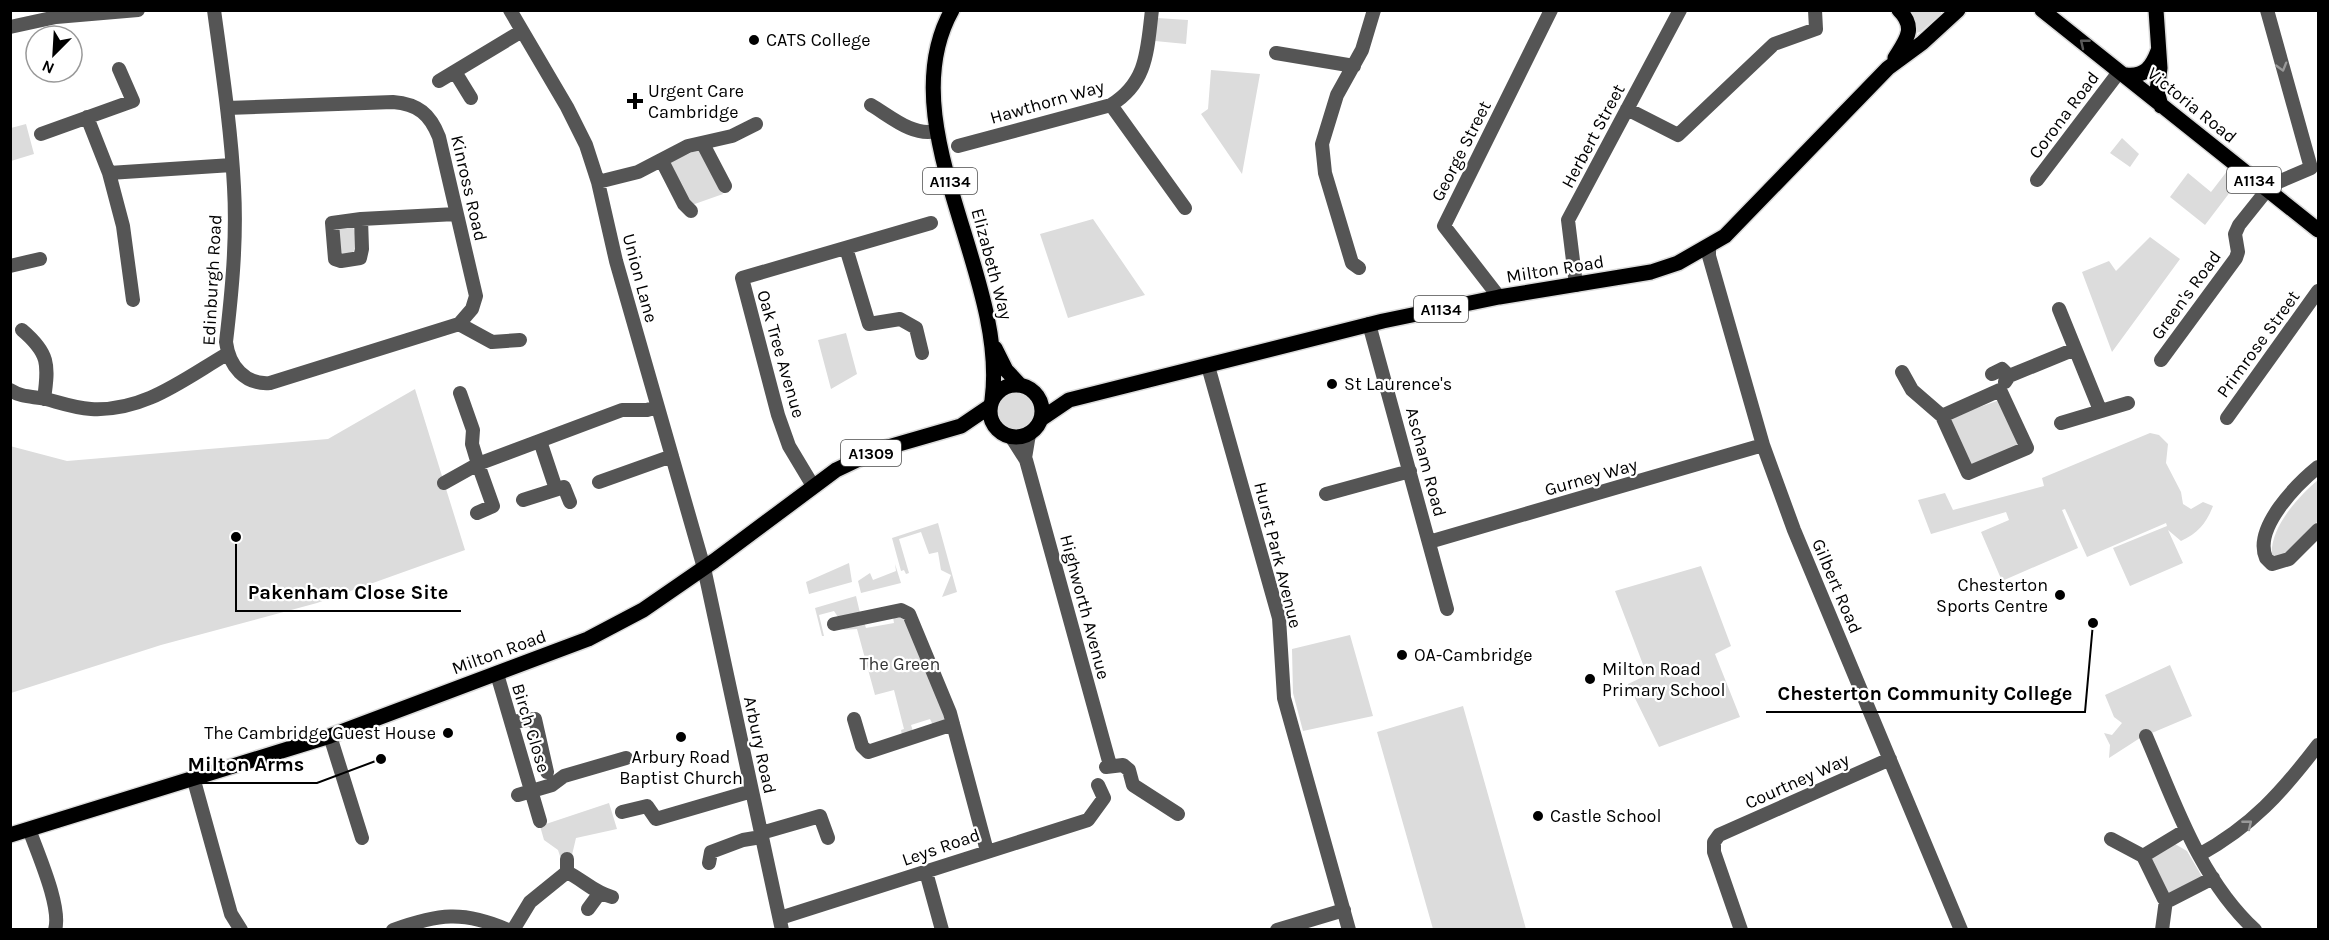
<svg xmlns="http://www.w3.org/2000/svg" width="2329" height="940" font-family="Karla,sans-serif">
	<rect width="100%" height="100%" fill="#fff"/>
	<path fill="#dcdcdc" d="M1907 11H1941V14L1920 32 1916 33 1915 22Z
		M1157 18 1188 20 1186 44 1155 41Z
		M1211 70 1260 74 1242 174 1201 114 1208 109Z
		M26 124 34 154 11 161V128Z
		M2122 138 2139 154 2130 167 2110 153Z
		M699 149 723 194 689 206 667 164Z
		M2228 170 2240 179 2205 225 2170 197 2188 173 2211 192Z
		M1093 219 1145 295 1068 318 1040 234Z
		M351 224C357 232 358 246 352 254L338 255 337 225Z
		M2150 237 2180 259 2112 352 2082 272 2109 261 2116 271Z
		M846 333 857 374 831 389 818 340Z
		M415 389 465 550 317 603 161 645 11 693 10 446 67 461 328 439Z
		M996 411a20 20 0 1 1 40 0a20 20 0 1 1-40 0Z
		M2000 400 2018 440 2016 450 1980 466 1966 463 1949 421 1953 416Z
		M2150 433 2159 435 2168 444 2166 463 2181 492 2183 504 2191 509 2203 502 2213 506C2206 524 2198 533 2181 541L2168 530 2183 563 2130 586 2113 548 2167 526 2166 523 2087 557 2065 509 2062 510 2078 548 2002 581 1981 532 2009 520 2006 512 1931 534 1918 500 1945 493 1953 510 2044 486 2042 478Z
		M2318 480C2318 491 2322 508 2318 519 2313 536 2288 556 2272 559 2268 529 2297 498 2318 480Z
		M938 523 957 592 942 597 951 575 941 570 938 552 929 554 921 532 899 539 909 573 906 574 904 570 901 571 892 538Z
		M849 563 852 582 809 594 806 582Z
		M895 564 901 583 861 593 858 581 870 573 873 580 896 571Z
		M1701 566 1731 646 1715 654 1740 717 1659 747 1628 684 1647 675 1615 591Z
		M856 596 860 613 838 617 834 611 819 615 824 636H822L815 608Z
		M893 617H905L945 717 944 720 933 725 930 719 911 725 913 731 902 735 901 730 904 729 894 690 875 695 857 629 842 630 864 622 866 628 894 623Z
		M1350 635 1373 716 1303 731 1293 693 1292 649Z
		M2170 665 2192 716 2140 738 2109 758 2110 745 2104 733 2112 735 2122 723 2114 717 2105 695Z
		M1463 706 1526 929H1433L1377 732Z
		M609 803 617 829 576 838 572 855 560 856 558 850 544 840 540 826Z
		M2175 844 2187 851 2204 880 2169 894 2149 856Z"/>
	<g fill="none" stroke-linecap="round" stroke-linejoin="round">
		<defs>
			<path id="major" d="M952 10C888 124 1009 276 992 400
				M2042 10 2318 230
				M2156 10 2160 68 2157 91 2161 106
				M1895 58C1906 40 1917 28 1899 10
				M2126 75C2145 77 2152 67 2158 51
				M995 348 1006 370 1020 385
				M990 411a26 26 0 1 1 52 0a26 26 0 1 1-52 0Z
				M1041 419 1069 400 1383 321 1499 297 1651 272 1678 263 1725 236 1888 68 1922 43 1958 10
				M10 835 330 736 588 639 643 610 714 561 836 470 878 450 961 426 989 407"/>
		</defs>
		<use href="#major" stroke="#dbdbdb" stroke-width="18"/>
		<path stroke="#555" stroke-width="14" d="M214 10C222 69 231 128 234 187 237 239 232 291 226 342 229 366 245 385 270 383L459 324 472 309 476 296 439 137C430 114 418 104 393 102L227 108
			M510 10 567 107 586 145 598 182 616 261 704 568 782 930
			M10 27 56 17 138 10
			M1276 53 1354 66
			M455 72 471 98
			M439 81 522 31
			M871 105C890 116 913 137 936 131
			M1111 105 1185 208
			M1627 109 1678 135 1774 44 1816 29 1815 10
			M87 117 109 173 123 226 133 300
			M41 134 133 101 119 69
			M703 144 725 186
			M958 146 1111 105C1148 82 1147 50 1152 10
			M662 161 684 204 691 211
			M109 173 232 165
			M2037 180 2119 72
			M598 182 638 172 688 146 732 136 756 124
			M361 219 332 223 335 259 341 261 360 258 362 249 361 219 456 214
			M1709 247V256L1763 445 1794 530 1961 930
			M846 248 869 324 900 319 916 328 922 353
			M10 266 40 259
			M1359 268 1352 263 1325 173 1322 144 1337 95 1362 50 1374 10
			M1576 285 1568 220 1680 10
			M1499 297 1444 226 1551 10
			M2059 309 2100 410
			M459 324 492 342 520 340
			M1369 324 1447 609
			M22 330C49 353 49 364 44 399
			M2161 360 2236 258 2238 252 2235 234 2239 225 2271 185 2311 168 2267 10
			M1208 366 1279 618 1284 698 1349 930
			M1902 372 1912 390 1942 416 1968 473 2027 448 2000 390 1942 416
			M1992 374 2002 369 2009 376 2005 382
			M2009 376 2075 349
			M10 390C23 398 32 396 46 399 61 403 75 408 91 409 144 412 184 379 227 354
			M460 393 473 430 472 444 478 464 493 506 477 513
			M2227 418 2318 291
			M2061 423 2128 403
			M1012 438 1026 460 1110 765
			M540 441 556 489
			M1025 458 1029 434
			M2318 467C2297 484 2253 528 2266 558L2272 564 2289 559 2318 530
			M599 482 672 456
			M444 483 478 464 622 410H647L657 407
			M813 486 789 446 778 415 742 278 931 223
			M1326 494 1410 471
			M523 500 564 487 570 502
			M1429 542 1763 445
			M834 624 901 610 909 614 950 713 987 851
			M497 674 540 821
			M854 719 862 746 868 752 953 724
			M512 722 535 719 547 772
			M330 736 362 838
			M2146 736C2175 803 2199 878 2255 930
			M1106 767 1123 765 1129 770 1133 785 1178 814
			M193 777 231 914 241 930
			M518 795 552 785 564 776 626 758
			M622 812 647 806 656 819 752 791
			M29 829C37 852 62 907 55 930
			M2186 830 2143 856 2164 899 2170 900 2213 878
			M761 833 820 816 828 838
			M2111 839 2143 856
			M2199 855C2252 826 2282 792 2318 745
			M567 859V872C583 880 595 893 612 897
			M709 863 711 852 743 840 761 837
			M926 872 942 930
			M588 909 599 894
			M780 918 1088 820 1104 798 1098 785
			M393 930C438 914 463 910 508 930
			M513 930 530 902 567 872
			M1277 930 1344 910
			M1741 930 1714 852V842L1719 835 1890 759
			M2162 930 2166 900"/>
		<use href="#major" stroke="#000" stroke-width="15"/>
	</g>
	<defs><path id="oneway-chevron" d="M-2-3.5L2.5 0L-2 3.5" fill="none" stroke-width="1.6" stroke-linecap="round" stroke-linejoin="round" transform="scale(1.5)"/></defs>
	<use stroke="#595959" href="#oneway-chevron" transform="translate(2084 43) rotate(-141)"/>
	<g stroke="#999">
		<use href="#oneway-chevron" transform="translate(2282 67) rotate(74)"/>
		<use href="#oneway-chevron" transform="translate(2248 824) rotate(-39)"/>
	</g>
	<g fill="#000" stroke="#fff" stroke-width="2">
		<circle cx="754" cy="40" r="6"/>
		<path d="M632 92h6v6h6v6h-6v6h-6v-6h-6v-6h6z"/>
		<circle cx="1332" cy="384" r="6"/>
		<circle cx="2060" cy="595" r="6"/>
		<circle cx="1402" cy="655" r="6"/>
		<circle cx="1590" cy="679" r="6"/>
		<circle cx="448" cy="733" r="6"/>
		<circle cx="681" cy="737" r="6"/>
		<circle cx="1538" cy="816" r="6"/>
	</g>
	<g text-anchor="middle" stroke-width="4.5" stroke-linejoin="round" paint-order="stroke">
		<g fill="#fff" stroke="#4c4c4c" stroke-width="1.5">
			<rect x="2227" y="167" width="54" height="26" rx="4.5"/>
			<rect x="923" y="168" width="54" height="26" rx="4.5"/>
			<rect x="1414" y="296" width="54" height="26" rx="4.5"/>
			<rect x="841" y="440" width="60" height="26" rx="4.5"/>
		</g>
		<g font-size="16" font-weight="bold" fill="#000">
			<text x="2254" y="186">A1134</text>
			<text x="950" y="187">A1134</text>
			<text x="1441" y="315">A1134</text>
			<text x="871" y="459">A1309</text>
		</g>
		<g font-size="18" fill="#000" stroke="#fff" text-anchor="start">
			<text x="766" y="46">CATS College</text>
			<text x="648" y="97">Urgent Care<tspan x="648" dy="21">Cambridge</tspan></text>
			<text x="1344" y="390">St Laurence's</text>
			<text x="2048" y="591" text-anchor="end">Chesterton<tspan x="2048" dy="21">Sports Centre</tspan></text>
			<text x="1414" y="661">OA-Cambridge</text>
			<text x="1602" y="675">Milton Road<tspan x="1602" dy="21">Primary School</tspan></text>
			<text x="436" y="739" text-anchor="end">The Cambridge Guest House</text>
			<text x="681" y="763" text-anchor="middle">Arbury Road<tspan x="681" dy="21">Baptist Church</tspan></text>
			<text x="1550" y="822">Castle School</text>
		</g>
		<g font-size="18" fill="#000" stroke="#fff">
			<text transform="translate(1047 102) rotate(-16)" y="6">Hawthorn Way</text>
			<text transform="translate(2192 105) rotate(39)" y="6">Victoria Road</text>
			<text transform="translate(2064 115) rotate(-53)" y="6">Corona Road</text>
			<text transform="translate(1593 136) rotate(-62)" y="6">Herbert Street</text>
			<text transform="translate(1461 151) rotate(-63)" y="6">George Street</text>
			<text transform="translate(469 188) rotate(77)" y="6">Kinross Road</text>
			<text transform="translate(992 264) rotate(75)" y="6">Elizabeth Way</text>
			<text transform="translate(1555 269) rotate(-9)" y="6">Milton Road</text>
			<text transform="translate(640 278) rotate(75)" y="6">Union Lane</text>
			<text transform="translate(212 280) rotate(-87)" y="6">Edinburgh Road</text>
			<text transform="translate(2186 295) rotate(-54)" y="6">Green's Road</text>
			<text transform="translate(2258 344) rotate(-54)" y="6">Primrose Street</text>
			<text transform="translate(781 354) rotate(74)" y="6">Oak Tree Avenue</text>
			<text transform="translate(1426 462) rotate(75)" y="6">Ascham Road</text>
			<text transform="translate(1591 477) rotate(-16)" y="6">Gurney Way</text>
			<text transform="translate(1278 555) rotate(76)" y="6">Hurst Park Avenue</text>
			<text transform="translate(1837 586) rotate(67)" y="6">Gilbert Road</text>
			<text transform="translate(1085 607) rotate(75)" y="6">Highworth Avenue</text>
			<text transform="translate(499 652) rotate(-20)" y="6">Milton Road</text>
			<text transform="translate(531 728) rotate(73)" y="6">Birch Close</text>
			<text transform="translate(760 745) rotate(78)" y="6">Arbury Road</text>
			<text transform="translate(1797 781) rotate(-24)" y="6">Courtney Way</text>
			<text transform="translate(941 847) rotate(-19)" y="6">Leys Road</text>
		</g>
		<g font-size="18" fill="#333" stroke="#fff">
			<text x="900" y="670">The Green</text>
		</g>
	</g>
	<path fill="none" stroke="#000" stroke-width="2" d="M236 537L236 611H461M2093 623L2085 712H1766M381 759L317 783H176"/>
	<g fill="#000" stroke="#fff" stroke-width="2">
		<circle cx="236" cy="537" r="6"/>
		<circle cx="2093" cy="623" r="6"/>
		<circle cx="381" cy="759" r="6"/>
	</g>
	<g font-size="20" text-anchor="middle" font-weight="bold" fill="#000" stroke="#fff" stroke-width="4.5" stroke-linejoin="round" paint-order="stroke">
		<text x="348" y="599">Pakenham Close Site</text>
		<text x="1925" y="700">Chesterton Community College</text>
		<text x="246" y="771">Milton Arms</text>
	</g>
	<rect width="2329" height="940" fill="none" stroke="#000000" stroke-width="24"/>
	<g transform="translate(54 54) rotate(204)"><circle r="28" fill="#ffffff" stroke="#999999" stroke-width="1.5"/>
	<path d="M0-4.5L10 22L0 15L-10 22Z" fill="#000000"/>
	<text y="-9" font-size="16" font-weight="bold" text-anchor="middle" fill="#000000">N</text>
	</g>
</svg>
